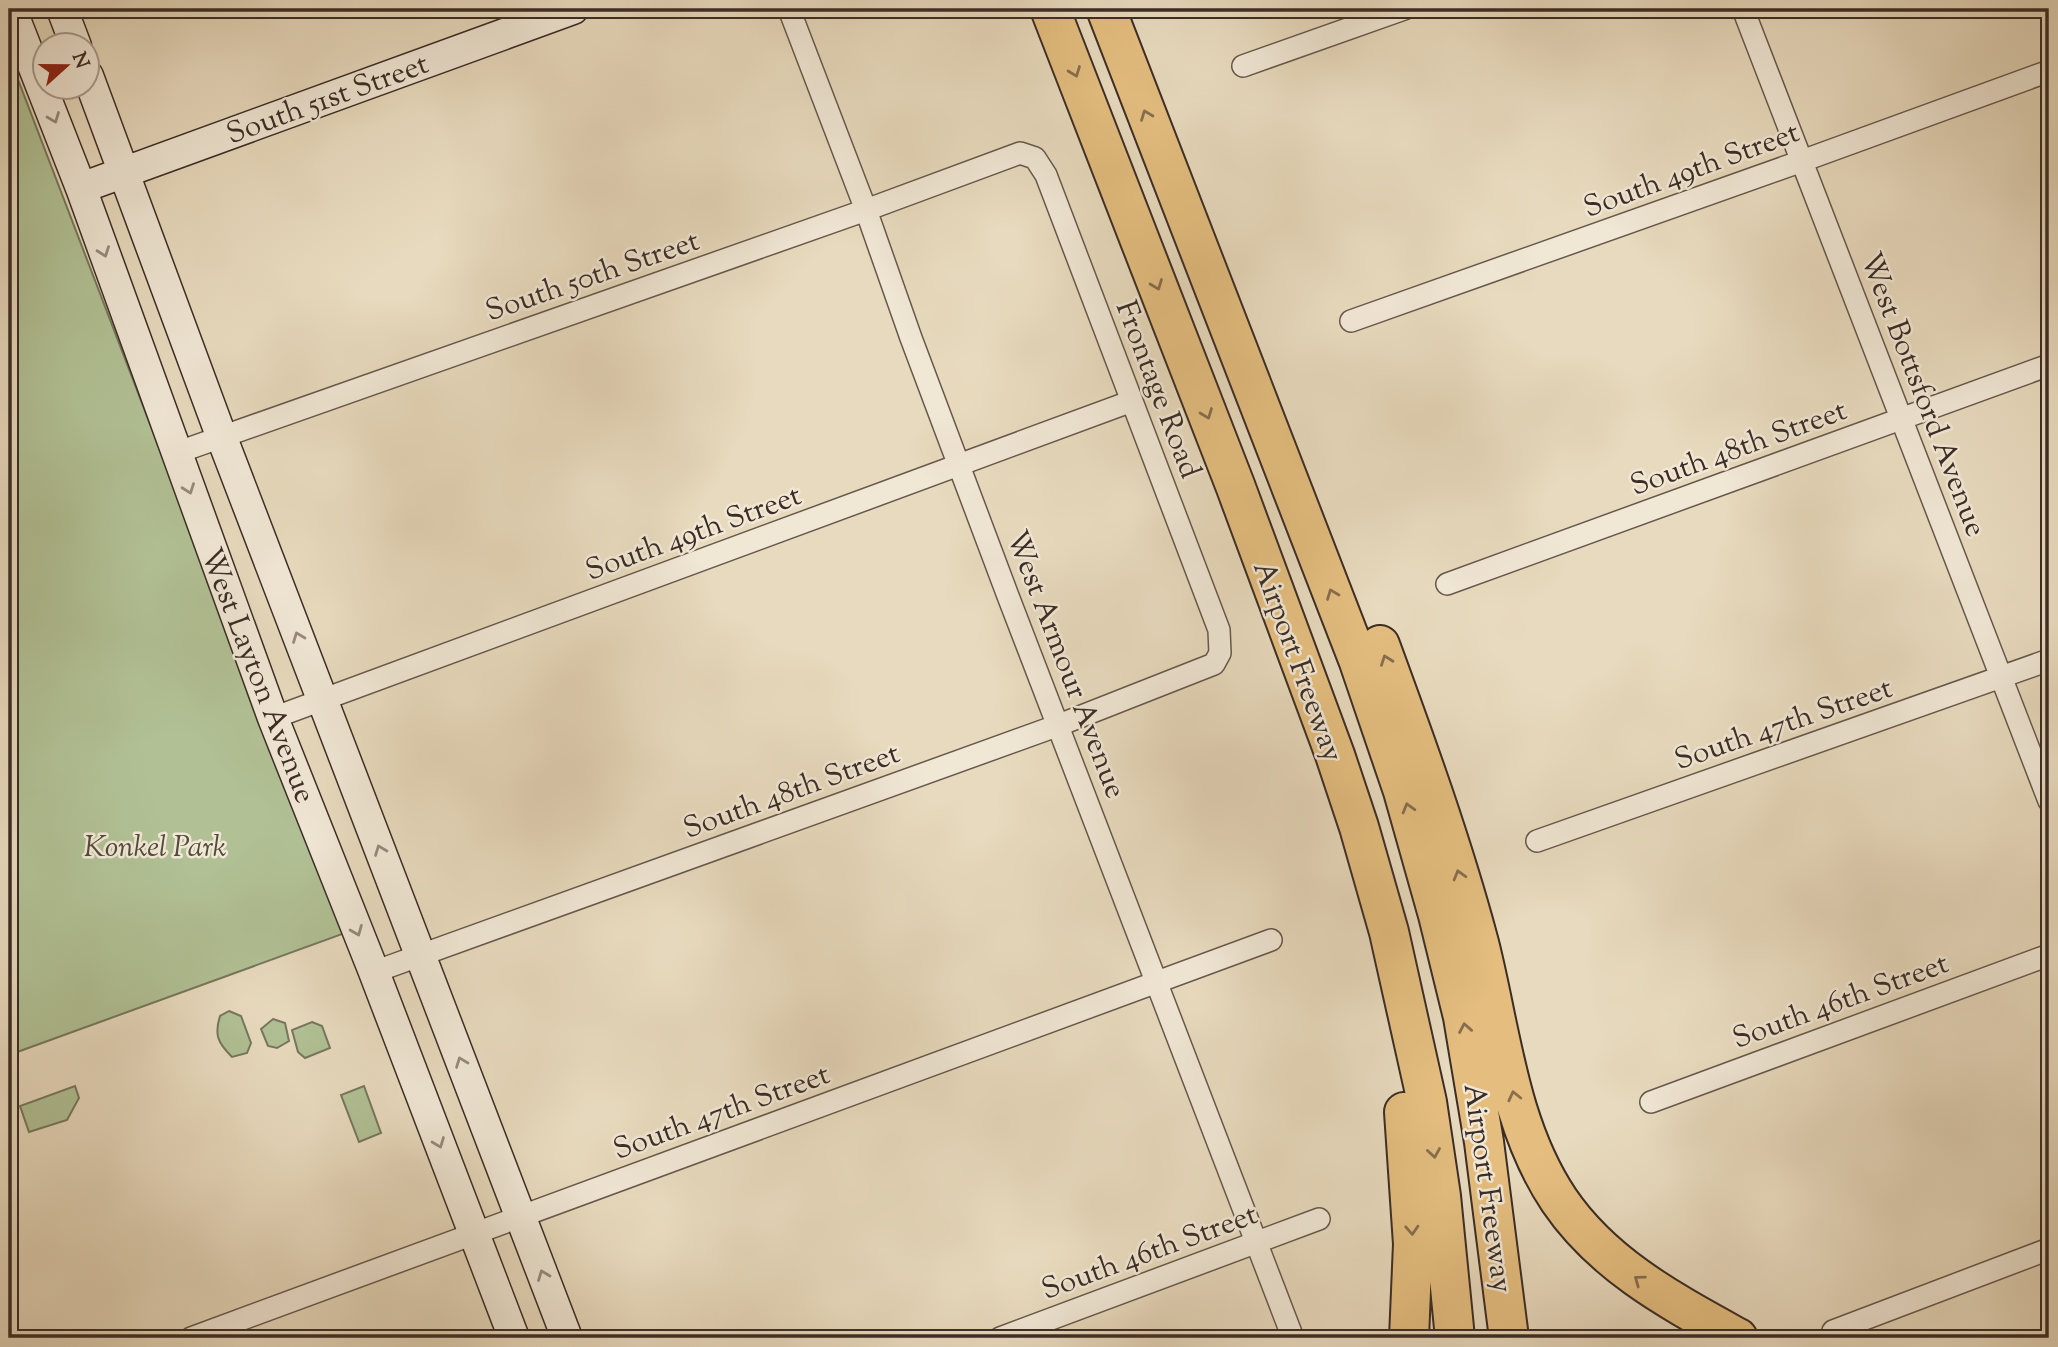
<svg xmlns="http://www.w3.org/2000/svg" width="2058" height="1347" font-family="'Sorts Mill Goudy',serif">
	<rect width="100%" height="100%" fill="#e8dabe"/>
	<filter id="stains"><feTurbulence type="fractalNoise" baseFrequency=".00286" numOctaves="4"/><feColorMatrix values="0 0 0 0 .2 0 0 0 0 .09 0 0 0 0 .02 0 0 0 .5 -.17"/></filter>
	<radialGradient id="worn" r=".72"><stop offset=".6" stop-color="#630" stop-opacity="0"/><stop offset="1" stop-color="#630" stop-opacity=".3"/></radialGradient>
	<path fill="#b1c195" stroke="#76775e" stroke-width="2" d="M9 56 345 933 9 1055Z
		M229 1011 241 1016 251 1043 247 1053 232 1057C218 1043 214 1035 220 1016Z
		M273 1019 285 1023 289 1041 277 1048 268 1046 261 1029Z
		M312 1022 322 1026 330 1048 305 1058 298 1052 292 1030Z
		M75 1086 79 1098 67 1120 29 1132 20 1106Z
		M364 1086 381 1133 359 1142 341 1095Z"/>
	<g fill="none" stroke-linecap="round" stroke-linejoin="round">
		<defs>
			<path id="street" d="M789 9 866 210 911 338 1008 596 1293 1338
				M1743 9 2049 801
				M1243 66 1404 9
				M1351 321 1802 161 2049 71
				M176 453 866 210 1020 153 1035 158 1046 175 1219 630 1220 653 1214 664 1059 725 374 972
				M1447 584 2049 365
				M273 718 1132 401
				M1537 841 2049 660
				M1651 1102 2049 955
				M1833 1331 2049 1249
				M191 1338 1271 940
				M1000 1338 1319 1219"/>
			<path id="secondary" d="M11 9 81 188 273 718 374 972 514 1338
				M62 9 76 46
				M88 76 222 438 567 1338
				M81 188 573 9"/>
			<path id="highway" d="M1050 9 1235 485 1335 755 1359 827 1389 932 1427 1102 1441 1196 1455 1338
				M1106 9 1359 662 1403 791 1438 915 1463 1017 1484 1142 1509 1338
				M1380 645C1416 743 1452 842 1479 943 1501 1029 1508 1124 1559 1200 1603 1265 1671 1301 1738 1338
				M1404 1112 1413 1244 1409 1338"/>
		</defs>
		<use href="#street" stroke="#66584c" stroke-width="24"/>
		<use href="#secondary" stroke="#3b2d26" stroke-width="33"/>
		<use href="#highway" stroke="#3b2d26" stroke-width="42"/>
		<use href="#street" stroke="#f0e7d5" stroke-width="21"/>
		<use href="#secondary" stroke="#f0e7d5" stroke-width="30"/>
		<use href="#highway" stroke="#e4bd7f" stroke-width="38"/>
	</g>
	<defs><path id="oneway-chevron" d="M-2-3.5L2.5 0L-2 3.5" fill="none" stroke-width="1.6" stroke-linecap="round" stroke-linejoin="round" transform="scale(1.75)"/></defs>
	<g stroke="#876e4e">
		<use href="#oneway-chevron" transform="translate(1075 72) rotate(69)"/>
		<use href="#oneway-chevron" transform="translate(1146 115) rotate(-111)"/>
		<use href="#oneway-chevron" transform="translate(1157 285) rotate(69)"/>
		<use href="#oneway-chevron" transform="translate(1207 414) rotate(69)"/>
		<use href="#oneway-chevron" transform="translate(1332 594) rotate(-111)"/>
		<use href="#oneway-chevron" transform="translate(1386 660) rotate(-110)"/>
		<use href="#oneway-chevron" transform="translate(1408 808) rotate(-106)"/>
		<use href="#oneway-chevron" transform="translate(1459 875) rotate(-106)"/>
		<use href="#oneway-chevron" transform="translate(1465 1028) rotate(-100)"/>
		<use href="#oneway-chevron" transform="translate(1514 1096) rotate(-103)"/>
		<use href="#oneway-chevron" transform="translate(1434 1153) rotate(81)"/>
		<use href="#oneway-chevron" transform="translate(1412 1230) rotate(87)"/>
		<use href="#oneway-chevron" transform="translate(1639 1280) rotate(-144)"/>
	</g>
	<g stroke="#968a7e">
		<use href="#oneway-chevron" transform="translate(54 118) rotate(69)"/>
		<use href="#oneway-chevron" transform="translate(104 252) rotate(70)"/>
		<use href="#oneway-chevron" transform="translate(189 489) rotate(70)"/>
		<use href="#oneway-chevron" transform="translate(298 637) rotate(-111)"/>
		<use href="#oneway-chevron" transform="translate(380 850) rotate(-111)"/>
		<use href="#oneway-chevron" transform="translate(357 931) rotate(68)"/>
		<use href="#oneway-chevron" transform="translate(461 1062) rotate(-111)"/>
		<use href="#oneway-chevron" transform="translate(439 1143) rotate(69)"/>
		<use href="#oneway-chevron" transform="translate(543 1275) rotate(-111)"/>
	</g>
	<g text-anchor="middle" stroke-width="5" stroke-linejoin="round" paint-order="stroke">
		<g font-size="30" fill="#3b2d26" stroke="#f0e7d5">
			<text transform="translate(327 98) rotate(-20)" y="10">South 51st Street</text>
			<text transform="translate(1691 169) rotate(-20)" y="10">South 49th Street</text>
			<text transform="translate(592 275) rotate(-19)" y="10">South 50th Street</text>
			<text transform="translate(1159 389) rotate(69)" y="10">Frontage Road</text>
			<text transform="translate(1924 394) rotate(69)" y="10">West Bottsford Avenue</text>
			<text transform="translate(1738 447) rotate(-20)" y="10">South 48th Street</text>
			<text transform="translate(693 532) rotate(-20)" y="10">South 49th Street</text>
			<text transform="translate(1299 661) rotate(70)" y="10">Airport Freeway</text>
			<text transform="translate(1067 664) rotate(69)" y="10">West Armour Avenue</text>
			<text transform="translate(259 675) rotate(69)" y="10">West Layton Avenue</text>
			<text transform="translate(1783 723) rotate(-19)" y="10">South 47th Street</text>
			<text transform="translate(791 790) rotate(-20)" y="10">South 48th Street</text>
			<text transform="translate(1840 1000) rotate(-20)" y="10">South 46th Street</text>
			<text transform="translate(721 1111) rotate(-20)" y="10">South 47th Street</text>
			<text transform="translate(1489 1188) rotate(82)" y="10">Airport Freeway</text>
			<text transform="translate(1149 1251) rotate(-20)" y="10">South 46th Street</text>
		</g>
		<g font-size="30" font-style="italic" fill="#534b3c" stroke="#f0e7d5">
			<text x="155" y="856">Konkel Park</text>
		</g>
	</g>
	<rect width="2058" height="1347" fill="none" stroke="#e8dabe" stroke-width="35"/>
	<rect x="10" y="10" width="2037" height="1326" fill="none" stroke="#3b2d26" stroke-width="3.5"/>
	<rect x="18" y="18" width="2023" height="1312" fill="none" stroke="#3b2d26" stroke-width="2"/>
	<g transform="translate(66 66) rotate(69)"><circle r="33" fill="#f0e7d5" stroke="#a89d8f" stroke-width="2"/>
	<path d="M0-5L12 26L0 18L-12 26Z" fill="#8f2418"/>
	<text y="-10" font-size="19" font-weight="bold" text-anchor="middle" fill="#3b2d26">N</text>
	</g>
	<rect width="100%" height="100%" filter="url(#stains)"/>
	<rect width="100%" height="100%" fill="url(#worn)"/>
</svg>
